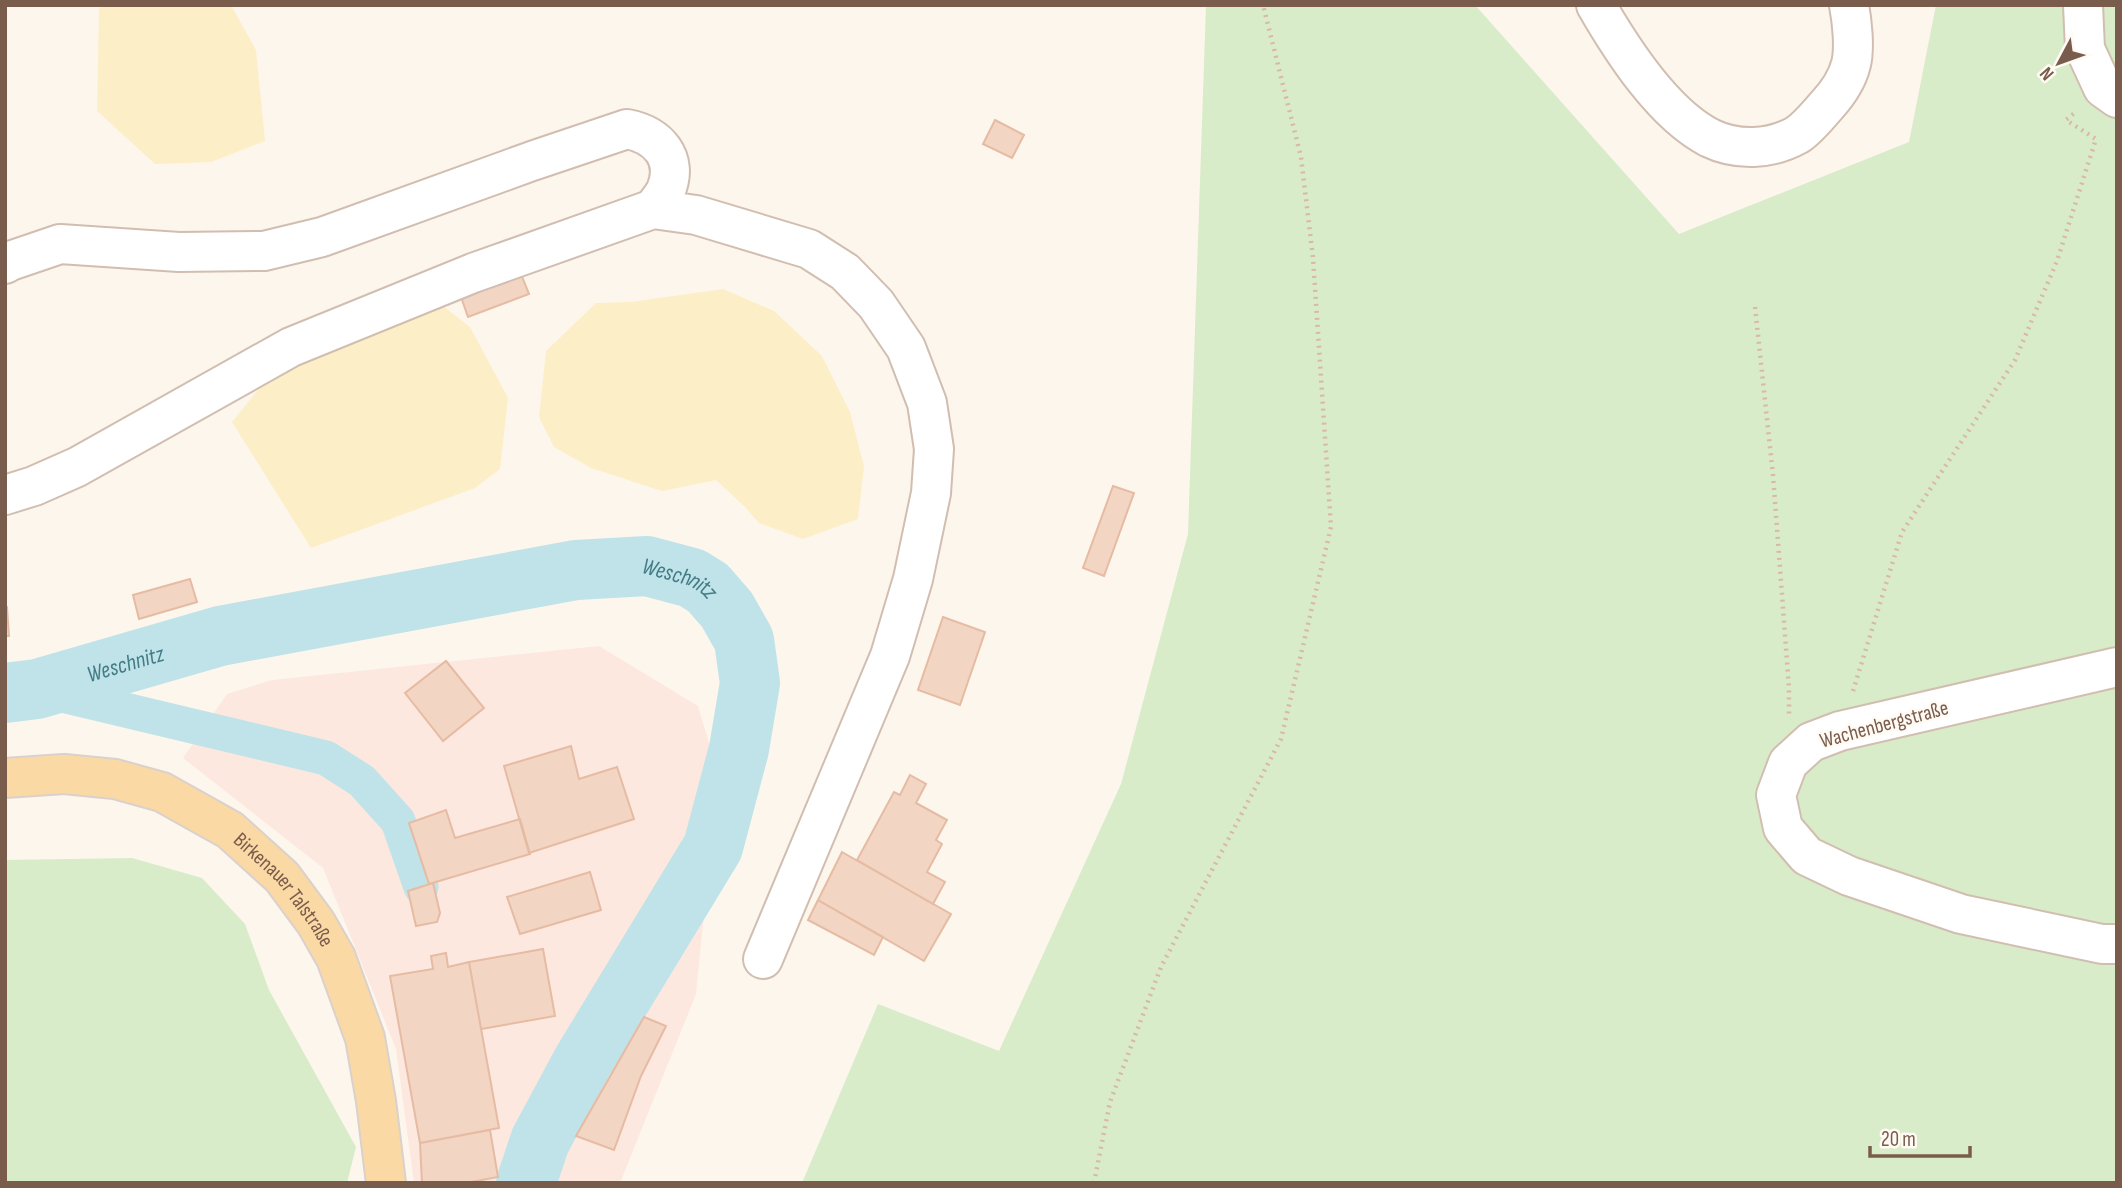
<svg xmlns="http://www.w3.org/2000/svg" width="2122" height="1188" font-family="'Sofia Sans Condensed',sans-serif">
	<rect width="100%" height="100%" fill="#fdf6ec"/>
	<path fill="#fde8e0" d="M599 646 698 706 718 773 696 994 620 1183H414L396 1049 323 868 183 758 227 694 272 680Z"/>
	<path fill="#d8ecc9" d="M1206 5H1475L1679 234 1909 142 1936 5H2117V1183H802L878 1004 999 1051 1121 784 1188 534Z
		M132 858 202 878 245 924 269 990 356 1147 347 1183H5V860Z"/>
	<path fill="#fcefc7" d="M101 5H231L256 50 265 141 211 162 155 164 97 111 99 9Z
		M723 289 774 311 822 356 850 412 864 466 858 519 803 539 759 523 745 507 716 480 662 491 591 468 554 447 539 417 546 351 596 303 631 302Z
		M438 302 470 327 508 398 500 469 475 488 311 548 232 422 269 376Z"/>
	<g fill="none" stroke-linecap="round" stroke-linejoin="round">
		<path stroke="#bfe3e8" stroke-width="35" d="M37 689 326 758 362 781 398 821 421 887"/>
		<path stroke="#bfe3e8" stroke-width="60" id="s1" d="M5 693 37 689 220 636 576 570 647 566 692 578 708 588 727 610 744 640 750 683 739 749 713 847 583 1061 540 1141 526 1183"/>
	</g>
	<path fill="#f3d5c3" stroke="#e6bba3" stroke-width="2" d="M995 120 1024 135 1012 158 983 144Z
		M521 274 529 294 468 317 461 297Z
		M1113 486 1134 493 1104 576 1083 568Z
		M190 579 197 602 139 619 133 595Z
		M5 607H7L9 636H5Z
		M943 617 985 632 960 705 918 690Z
		M446 661 484 708 443 741 405 693Z
		M571 746 579 779 617 767 634 819 529 853 504 766Z
		M910 775 926 784 916 803 947 820 936 840 942 844 927 872 945 882 933 904 857 860 894 792 900 795Z
		M446 810 455 838 520 819 530 854 429 884 409 823Z
		M842 852 951 914 924 961 818 900Z
		M590 872 601 910 520 934 507 897Z
		M433 883 440 913 437 922 416 926 408 891Z
		M818 900 883 937 874 955 808 920Z
		M543 949 555 1016 481 1029 469 962Z
		M446 953 448 967 469 962 499 1128 420 1143 390 976 433 969 431 956Z
		M644 1017 666 1026 641 1076 614 1150 576 1136Z
		M490 1130 498 1177 466 1183H422L420 1143Z"/>
	<g fill="none" stroke-linecap="round" stroke-linejoin="round">
		<defs>
			<path id="minor" d="M1596 5C1622 50 1663 114 1710 138 1737 151 1770 150 1797 135 1808 128 1818 115 1827 105 1838 93 1847 80 1851 64 1855 48 1852 21 1849 5
				M2083 5 2085 49 2103 88 2117 98
				M5 264 10 261 60 244 179 252 264 251 322 237 532 161 627 129C658 135 679 158 666 190 663 197 657 203 653 209
				M5 495 34 486 77 467 291 347 473 273 653 209 696 215 809 249 845 272 876 304 906 348 927 403 934 449 931 493 913 579 890 656 763 959
				M2117 667 1840 731 1811 742 1788 763 1776 795 1783 828 1807 856 1849 876 1961 914 2102 944H2117"/>
			<g id="major">
				<path id="s2" d="M5 778 64 774 115 779 162 792 230 830 282 877 316 923 336 958 365 1038 376 1101 386 1183"/>
			</g>
		</defs>
		<use href="#minor" stroke="#d1beb0" stroke-width="42"/>
		<use href="#major" stroke="#dad1cd" stroke-width="42"/>
		<path stroke="#d9b8a5" stroke-width="4.5" stroke-dasharray="2 5" stroke-linecap="butt" d="M1755 307 1773 475 1789 688V714
			M1853 691 1902 532 2015 360 2057 261 2096 139 2066 120 2077 111
			M1094 1183 1110 1102 1161 967 1281 739 1331 527 1313 258 1301 157 1263 5"/>
		<use href="#minor" stroke="#fff" stroke-width="38"/>
		<use href="#major" stroke="#fbd9a5" stroke-width="38"/>
	</g>
	<g text-anchor="middle" stroke-width="5" stroke-linejoin="round" paint-order="stroke">
		<g font-size="21" fill="#7a5c4d" stroke="#fffaf3">
			<text transform="translate(1884 724) rotate(-15)" y="7">Wachenbergstraße</text>
			<text dy="7" stroke="none"><textPath href="#s2" startOffset="318">Birkenauer Talstraße</textPath></text>
		</g>
		<g font-size="23" font-style="italic" fill="#437c86" stroke="#fffaf3">
			<text dy="8" stroke="none"><textPath href="#s1" startOffset="691">Weschnitz</textPath></text>
			<text dy="8" stroke="none"><textPath href="#s1" startOffset="124">Weschnitz</textPath></text>
		</g>
	</g>
	<rect width="2122" height="1188" fill="none" stroke="#7a5c4d" stroke-width="14"/>
	<g transform="translate(2059 63) rotate(229)" stroke="#fffaf3" stroke-width="5" paint-order="stroke">
	<path d="M0-5L12 26L0 18L-12 26Z" fill="#7a5c4d"/>
	<text y="-10" font-size="19" font-weight="bold" text-anchor="middle" fill="#7a5c4d">N</text>
	</g>
	<path d="M1870 1146v10h100v-10" fill="none" stroke="#7a5c4d" stroke-width="3.5"/>
	<text x="1881" y="1146" font-size="21" fill="#7a5c4d" stroke="#fffaf3" stroke-width="5" paint-order="stroke">20 m</text>
</svg>
